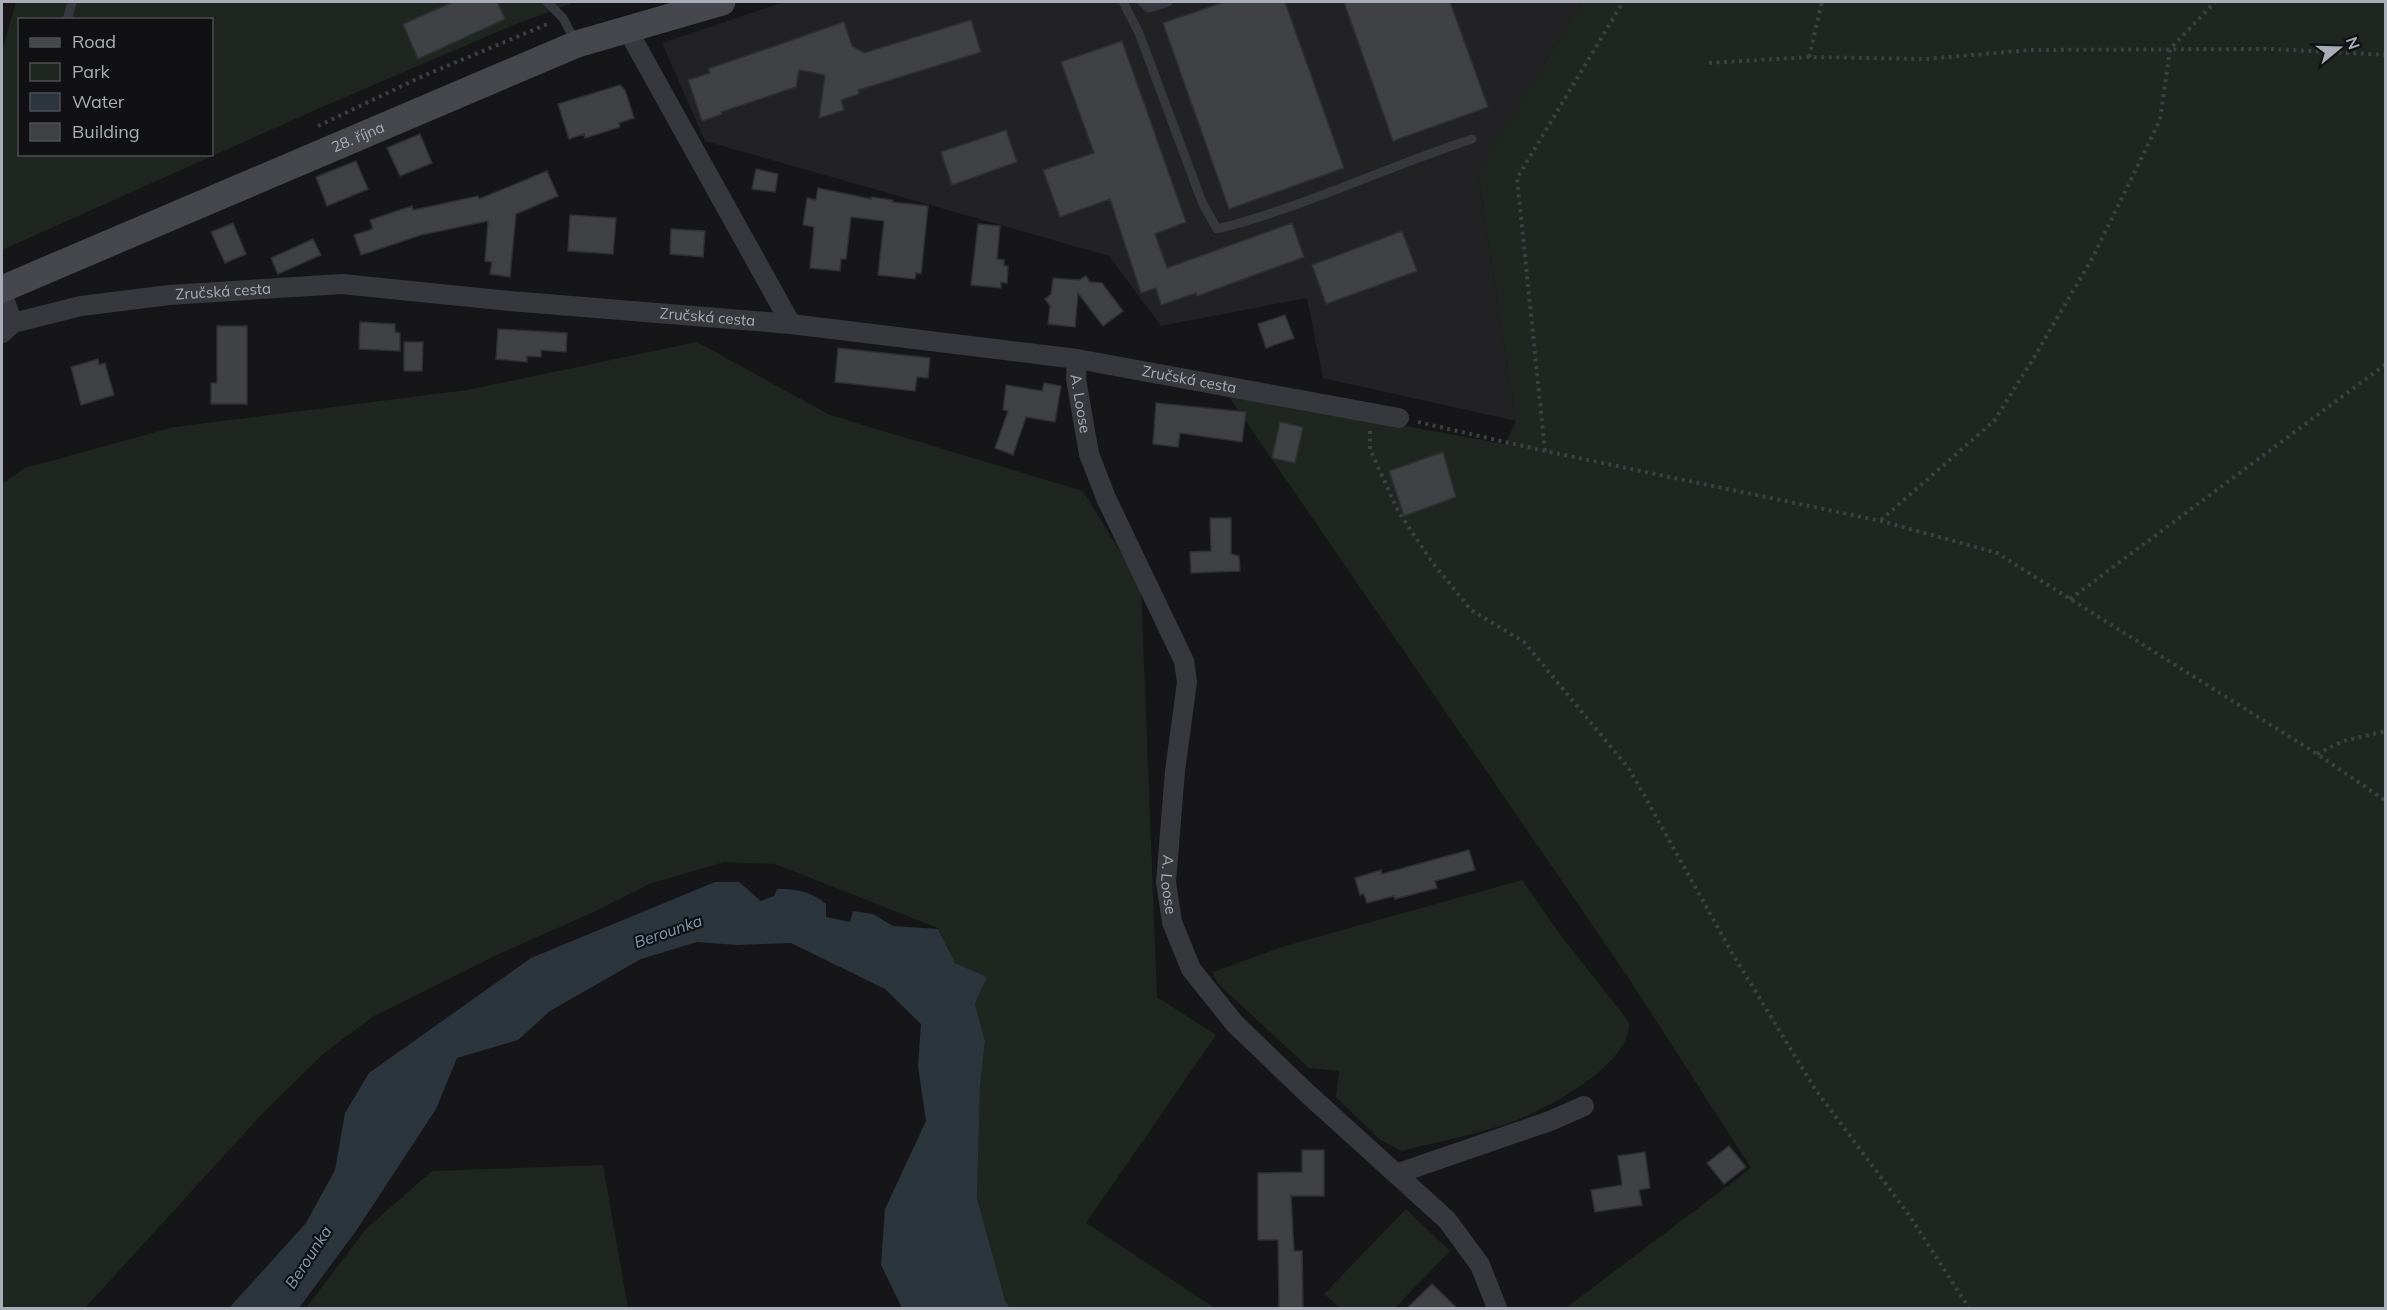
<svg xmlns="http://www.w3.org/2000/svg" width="2387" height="1310" font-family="Mulish,sans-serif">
	<rect width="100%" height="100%" fill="#161618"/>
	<path fill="#222225" d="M784 2H1583L1478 172 1516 421 1323 378 1307 298 1161 326 1109 256 705 141 662 43Z"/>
	<path fill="#1e261f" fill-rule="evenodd" d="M16 2H575L518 23 313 111 2 250V51ZM20 20H212V154H20Z
		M1583 2H2385V1308H1566L1751 1168 1628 977 1227 394 1505 444 1516 421 1478 171Z
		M697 342 830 415 1083 491 1141 586 1157 997 1216 1035 1086 1223 1215 1308H1010L1005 1300 977 1198 980 1088 985 1041 975 1004 987 977 955 963 938 928 775 864 724 862 649 884 596 911 499 954 374 1016 323 1054 262 1114 85 1308H2V484L25 468 174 427 467 390Z
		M1522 880 1562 937 1629 1022C1632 1063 1550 1107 1517 1120 1481 1134 1439 1141 1402 1151L1379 1139 1336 1097 1339 1071 1309 1068 1217 983 1213 972 1285 946Z
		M603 1165 628 1308H306L366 1229 432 1171Z
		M1406 1209 1450 1251 1395 1308H1340L1324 1294Z"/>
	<path fill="#2c353c" d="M715 882H739L761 901 774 896 777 889C797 889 810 891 826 904V917L850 922 853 911 873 914 893 926 938 929 955 963 987 977 975 1004 985 1041 980 1088 977 1198 1005 1300 1010 1308H902L881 1265 885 1209 926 1121 918 1066 921 1024 885 989 791 943 737 945 697 942 641 959 550 1011 518 1040 457 1058 436 1109 356 1231 299 1308H229L306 1223 335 1170 345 1113 369 1073 531 958Z"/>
	<path fill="#404145" stroke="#303034" stroke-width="1.5" d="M453 2H497L505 19 418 59 403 24Z
		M1224 2H1285L1344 168 1229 209 1163 23Z
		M1344 2H1450L1488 107 1393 141Z
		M971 20 981 52 858 90 859 94 841 100 844 110 819 118 825 75 799 70 796 87 721 112 722 114 702 121 688 80 710 73 708 69 844 22 852 46 864 53Z
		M1122 41 1186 222 1155 234 1167 268 1292 223 1304 257 1197 296 1196 293 1161 305 1156 288 1141 293 1110 199 1060 217 1043 170 1094 153 1061 62Z
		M620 85 625 90 634 118 619 123 620 127 585 138 584 134 569 139 558 104Z
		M1006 130 1017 162 952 185 941 152Z
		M420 134 432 163 400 176 387 148Z
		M356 161 368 189 327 206 316 177Z
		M756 169 778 174 775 192 752 189Z
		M547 171 558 196 516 214 510 277 490 274 492 262 485 261 488 221 421 235 361 255 354 235 373 229 370 220 412 206 413 210 478 196 479 199Z
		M818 188 871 199V197L893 200 892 202 928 206 921 274 916 273 915 279 878 275 884 221 851 217 846 259H841L840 271 810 268 814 227 803 225 807 198 816 200Z
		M570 215 616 218 613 254 568 251Z
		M233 223 246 254 225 263 211 232Z
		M978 224 1000 226 997 259 1004 260V266H1008L1007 283 1001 282V288L971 285Z
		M671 229 705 231 703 257 670 254Z
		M1402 231 1417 271 1326 304 1312 265Z
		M313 239 321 255 278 274 271 258Z
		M1086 276 1090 282 1102 283 1123 311 1103 326 1078 293 1075 327 1048 324 1050 306 1045 299 1051 294 1053 278 1079 280Z
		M1285 315 1294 338 1266 348 1258 324Z
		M360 322 395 324V332L400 333V351L359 349Z
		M217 326H247V404H211V383H217Z
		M498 329 567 333 566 352 541 350V357L527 356V362L496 359Z
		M404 342H423L422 371H404Z
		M838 348 930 358 928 378 917 377 915 391 835 382Z
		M98 359 99 365 105 363 114 395 81 405 71 367Z
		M1044 383 1061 386 1055 422 1026 417 1013 455 995 448 1008 411 1003 410 1006 385 1042 391Z
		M1156 403 1246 412 1242 442 1180 433 1178 447 1153 444Z
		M1280 422 1303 427 1295 463 1272 458Z
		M1443 452 1456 497 1404 516 1389 471Z
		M1210 518H1231V554L1239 556 1240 571 1191 573 1190 552 1211 551Z
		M1469 850 1475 870 1435 881 1437 888 1395 899 1394 896 1367 903 1364 894 1360 895 1355 878 1381 870 1382 874Z
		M1729 1146 1746 1167 1724 1184 1707 1163Z
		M1302 1150H1324V1196H1291L1294 1251H1302L1303 1308H1279L1278 1240H1258V1173L1302 1172Z
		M1645 1152 1650 1188 1639 1190 1642 1205 1595 1212 1591 1190 1622 1185 1618 1156Z
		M1432 1284 1457 1308H1407Z"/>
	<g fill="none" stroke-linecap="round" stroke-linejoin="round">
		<path stroke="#3d3f44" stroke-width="4" stroke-dasharray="3 4.5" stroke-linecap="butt" d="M1809 57 1822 2
			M1709 63 1809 57 1925 59 2030 50 2273 49 2386 55
			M318 126 423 76 550 23
			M1418 422 1545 451 1881 521 1997 553 2317 754 2386 801
			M1370 431V449L1398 511 1432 562 1471 610 1524 642 1630 770 1732 953 1815 1089 1909 1215 1969 1308
			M1545 451 1517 178 1623 2
			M1881 520 1994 421 2033 359 2093 257 2160 120 2170 49 2215 2
			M2070 599 2386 364
			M2317 754 2343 741 2386 731"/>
		<path stroke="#37383d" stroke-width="9" d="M547 2 563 18 575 41
			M1123 2 1139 33 1202 202 1217 229C1305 207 1386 167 1472 139
			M1142 2 1149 8 1168 2
			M67 20 72 2"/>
		<g stroke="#37383d" stroke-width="20">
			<path d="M627 29 791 324"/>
			<path d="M2 294 13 323"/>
			<path id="s1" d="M2 333 13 323 81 306 169 295 342 284 510 301 791 324 1077 359 1399 418"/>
			<path id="s2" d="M1077 359 1076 379 1089 454 1106 498 1184 661 1187 682 1175 771 1166 882 1172 922 1191 969 1235 1024 1308 1094 1447 1220 1480 1265 1497 1308"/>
			<path d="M1396 1174 1550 1121 1584 1106"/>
		</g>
		<path stroke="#45474d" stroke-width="27" id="s3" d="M2 289 577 44 722 2"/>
	</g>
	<g text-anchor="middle" stroke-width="4.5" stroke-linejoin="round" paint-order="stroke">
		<g font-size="15" fill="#a8adb8" stroke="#111113">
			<text dy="5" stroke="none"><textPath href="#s3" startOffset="387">28. října</textPath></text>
			<text dy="5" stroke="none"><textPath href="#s1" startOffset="228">Zručská cesta</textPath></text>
			<text dy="5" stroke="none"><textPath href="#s1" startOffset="714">Zručská cesta</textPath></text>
			<text dy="5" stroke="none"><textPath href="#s1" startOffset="1200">Zručská cesta</textPath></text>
			<text dy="5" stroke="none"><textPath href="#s2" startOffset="45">A. Loose</textPath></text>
			<text dy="5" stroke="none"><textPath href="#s2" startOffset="549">A. Loose</textPath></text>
		</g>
		<g font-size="16" font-style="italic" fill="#7f9bb3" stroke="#111113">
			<text transform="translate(668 931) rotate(-19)" y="6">Berounka</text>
			<text transform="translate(308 1257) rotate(-57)" y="6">Berounka</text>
		</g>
	</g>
	<rect width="2387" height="1310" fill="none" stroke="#a8adb8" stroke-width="6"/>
	<rect x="18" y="18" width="195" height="138" fill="#111113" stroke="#4d4f55" stroke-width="1.5"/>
	<rect x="30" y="38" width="30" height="9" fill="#45474d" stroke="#4d4f55" stroke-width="1.5"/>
	<text x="72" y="48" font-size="18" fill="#a8adb8">Road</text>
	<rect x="30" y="63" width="30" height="18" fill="#1e261f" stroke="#4d4f55" stroke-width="1.5"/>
	<text x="72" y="78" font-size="18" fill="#a8adb8">Park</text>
	<rect x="30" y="93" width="30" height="18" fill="#2c353c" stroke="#4d4f55" stroke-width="1.5"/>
	<text x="72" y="108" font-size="18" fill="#a8adb8">Water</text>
	<rect x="30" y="123" width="30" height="18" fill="#404145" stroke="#4d4f55" stroke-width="1.5"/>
	<text x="72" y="138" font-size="18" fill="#a8adb8">Building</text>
	<g transform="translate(2339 48) rotate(71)" stroke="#111113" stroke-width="4.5" paint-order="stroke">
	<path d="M0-4.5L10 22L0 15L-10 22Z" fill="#a8adb8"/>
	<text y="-9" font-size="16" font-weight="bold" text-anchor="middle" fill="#a8adb8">N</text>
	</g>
</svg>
